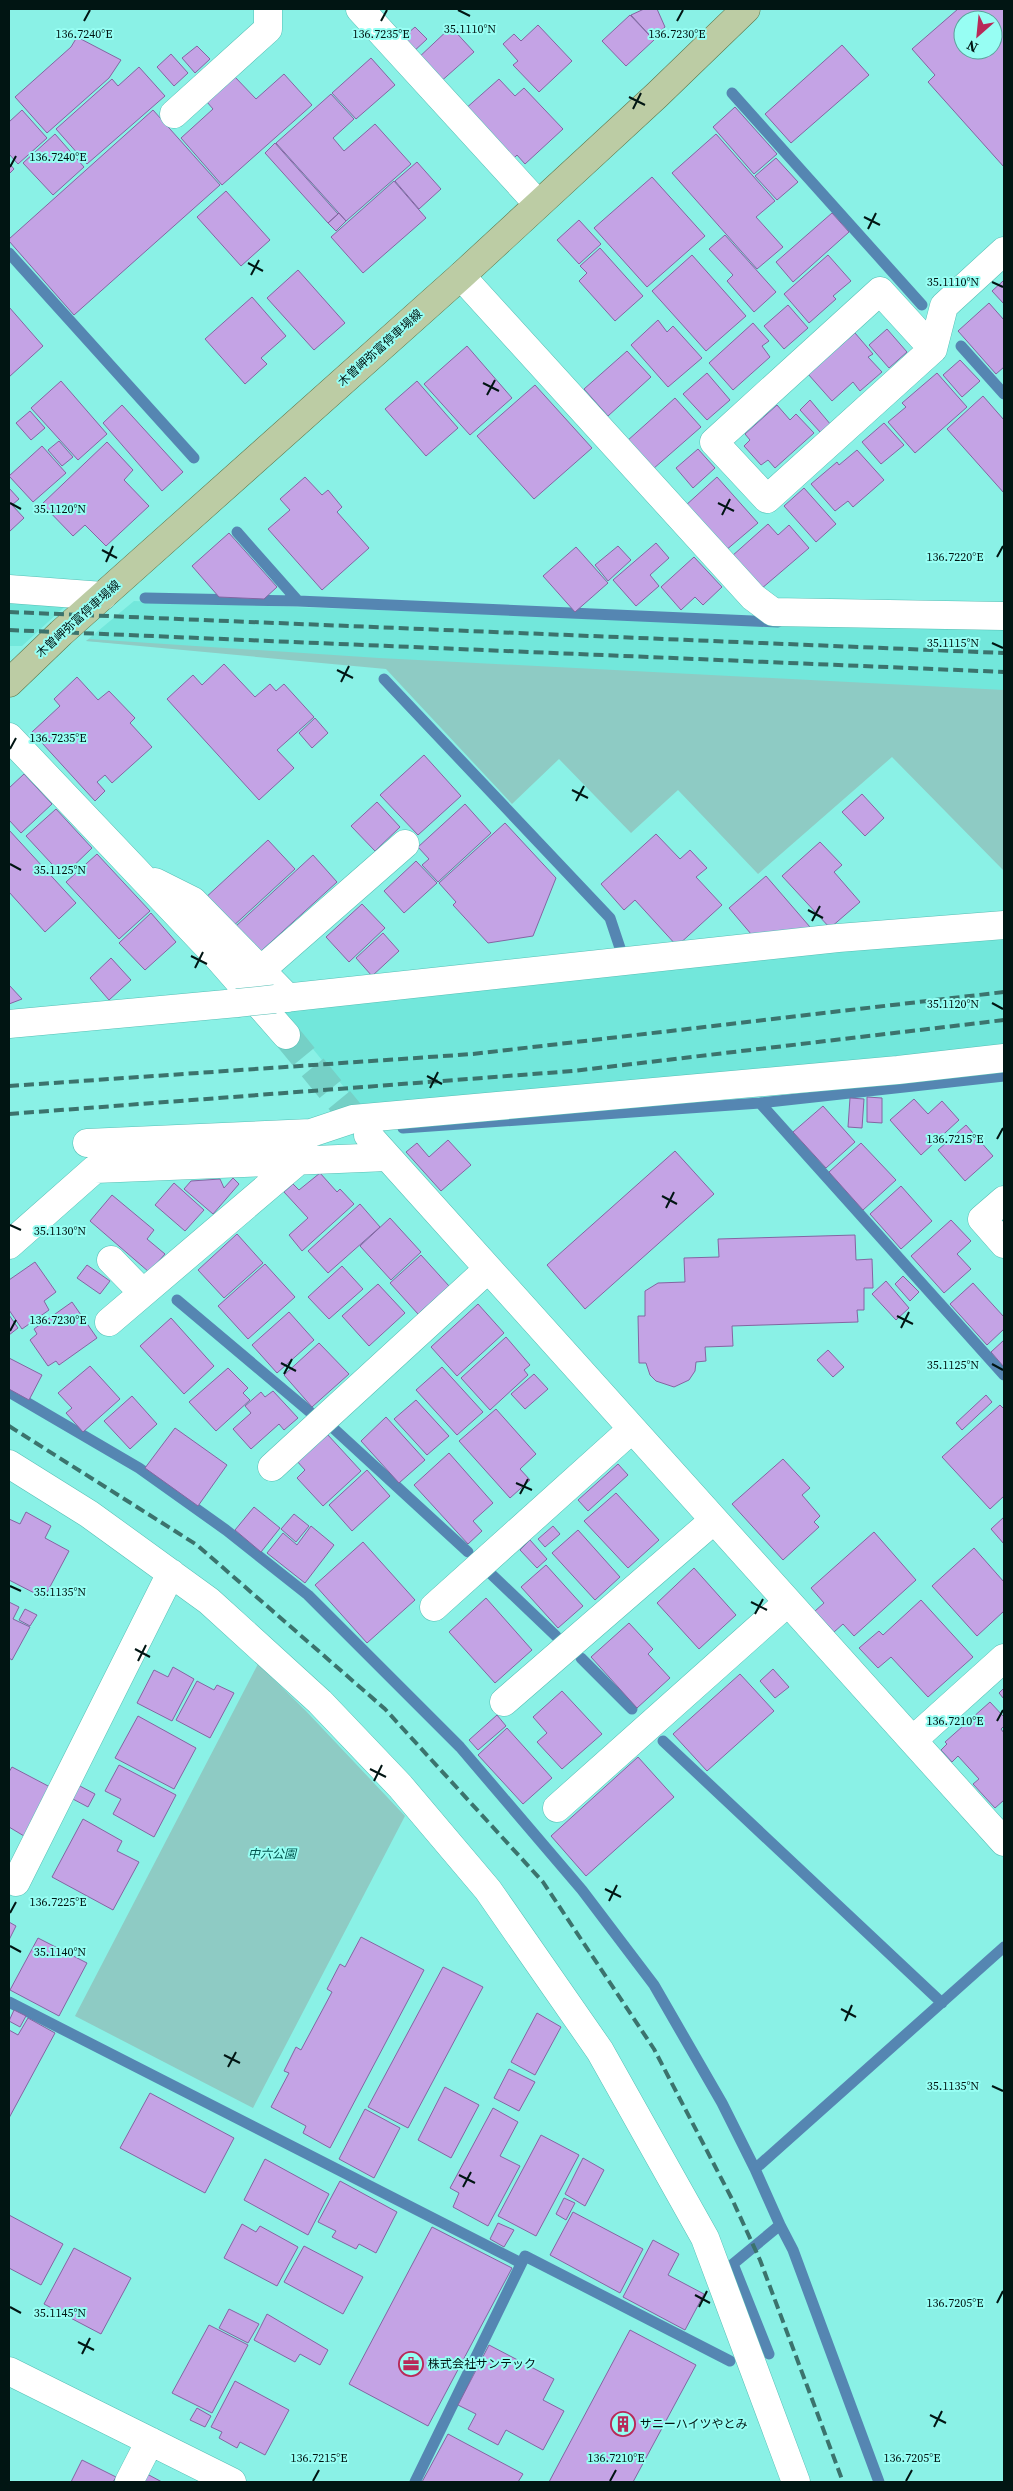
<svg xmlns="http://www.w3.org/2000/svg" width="1013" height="2491" font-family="'Source Serif 4','Noto Sans JP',serif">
	<rect width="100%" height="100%" fill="#8af1e6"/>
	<path fill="#72e7db" d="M9 595 73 599 22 646H9Z
		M134 601 755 624 1004 630V712L86 641Z
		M1004 935V1046L886 1060 361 1108 278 1006Z"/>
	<path fill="#8ecbc4" d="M89 639 379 658 1004 690V871L892 757 758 874 678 790 631 833 559 759 512 804 386 669 86 641Z
		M258 1664 306 1711 405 1816 253 2108 75 2016Z"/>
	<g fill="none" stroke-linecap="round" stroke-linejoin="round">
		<path stroke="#5586b2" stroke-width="11" d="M732 93 922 305
			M9 253 194 458
			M961 346 1004 394
			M237 532 298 601
			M145 598 298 601 778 622
			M384 679 610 918 620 948
			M760 1103 1004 1375
			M403 1128 760 1103 1004 1076
			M177 1300 310 1412
			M9 1392 139 1468 226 1530 308 1595 460 1747 582 1890 654 1985 722 2103 755 2169
			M332 1427 468 1552
			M490 1573 556 1636
			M581 1658 632 1709
			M663 1741 942 2003
			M9 2002 521 2263
			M780 2225 793 2250 879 2482
			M769 2354 733 2264 780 2225 755 2169 1004 1947
			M415 2482 525 2256 730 2361"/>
	</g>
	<path fill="#c4a3e5" stroke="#8465a2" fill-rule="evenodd" d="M644 9H657L665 27 652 38 631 15Z
		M958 9H1004V167L928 82 935 75 912 49ZM963 20H993V50H963Z
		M630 15 654 40 626 66 602 41Z
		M538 25 572 61 539 92 513 65 518 61 503 44 514 34 521 41Z
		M415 27 427 39 411 54 399 41Z
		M451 27 474 52 438 84 416 60Z
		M77 37 121 60 109 78 47 133 15 97 71 47Z
		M842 45 869 75 791 143 765 114Z
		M197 46 210 59 195 73 182 58Z
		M171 54 188 73 174 86 157 67Z
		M371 58 395 85 356 119 332 93Z
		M139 67 165 96 87 164 56 129 112 79 118 86Z
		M284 74 312 105 222 185 181 138 213 109 207 102 235 77 256 99Z
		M499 79 515 96 524 88 563 129 525 164 517 155 511 161 464 110Z
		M331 94 354 119 333 138 344 151 375 124 411 164 346 221 276 143Z
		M735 107 777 154 754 174 713 127Z
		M22 110 47 138 18 164 9 154V122Z
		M153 110 220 185 74 315 9 241V239Z
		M55 134 84 167 53 195 23 163Z
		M716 134 775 201 756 217 783 247 757 269 672 173Z
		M275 143 338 214 328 223 265 153Z
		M776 158 798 182 777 200 755 176Z
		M417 162 441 189 419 209 395 181Z
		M9 163 14 169 9 174Z
		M652 177 705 236 647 287 594 228Z
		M394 181 426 218 363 273 331 237Z
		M226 191 270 240 241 266 197 217Z
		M339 213 346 221 336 231 328 223Z
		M832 213 849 232 793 282 776 262Z
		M579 220 601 244 579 264 557 240Z
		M725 235 776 292 754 312 727 281 733 275 709 249Z
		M600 248 643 296 615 321 579 281 587 273 580 266Z
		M692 255 746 316 706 351 652 291Z
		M828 255 851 281 833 296 836 299 809 323 784 294Z
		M298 270 345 323 314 350 267 298Z
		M1003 281 1004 283V304L992 291Z
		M252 297 286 336 261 358 267 364 245 384 205 339Z
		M989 303 1004 320V367L996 374 958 331Z
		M788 305 808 328 784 349 764 326Z
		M9 307 43 346 9 377Z
		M658 320 667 332 673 326 702 358 668 387 631 345Z
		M753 323 769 341 762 346 770 357 733 390 709 363Z
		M887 329 907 352 889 368 869 345Z
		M855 333 873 354 868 357 882 372 860 391 853 382 832 401 808 374Z
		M467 346 512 398 470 435 424 384Z
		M627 351 651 377 608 416 584 389Z
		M960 360 980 381 962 397 943 375Z
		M707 373 730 400 707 420 683 394Z
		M937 373 967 407 915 453 888 422 906 407 902 403Z
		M61 381 107 434 78 460 31 408Z
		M417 381 458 428 426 456 385 409Z
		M535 385 592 448 534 499 477 436Z
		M983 396 1004 420V493L947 429Z
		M675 398 701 427 653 469 627 441Z
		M810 400 831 425 821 433 800 410Z
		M122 405 183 472 162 491 103 423Z
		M777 405 790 420 796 414 814 433 775 468 768 460 761 465 744 446 750 440 745 434Z
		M30 411 45 428 31 440 16 423Z
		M884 423 904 445 881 464 862 442Z
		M59 441 73 457 62 466 48 450Z
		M107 442 133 470 124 480 149 506 106 546 85 525 73 536 42 504Z
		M42 446 66 473 33 502 9 476Z
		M698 449 715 468 693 488 676 468Z
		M857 450 884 480 853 507 848 501 835 511 811 484 837 462 839 465Z
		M305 477 322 495 328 490 342 507 337 512 369 548 322 590 268 529 290 510 280 499Z
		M717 477 758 523 725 551 685 506Z
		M9 488 19 499 12 505 24 518 9 532Z
		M804 488 836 524 816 542 784 506Z
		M768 524 778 535 789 525 809 548 761 589 732 556Z
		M229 533 277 587 264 599 219 597 192 566Z
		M656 543 669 558 650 575 659 586 636 606 613 580Z
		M618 546 631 560 608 581 595 565Z
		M576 547 608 583 575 612 543 576Z
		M694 557 722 587 703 605 695 597 681 610 661 587Z
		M224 664 255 697 270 684 276 691 284 684 314 717 277 750 294 768 259 800 167 699 193 675 202 685Z
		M77 677 98 700 109 691 135 718 130 723 152 747 112 783 105 775 97 782 105 791 95 801 32 732 60 706 54 699Z
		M315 718 328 733 312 748 299 733Z
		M424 755 461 796 418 835 380 795Z
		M24 774 52 804 21 833 9 820V788Z
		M862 794 884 818 865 836 842 812Z
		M377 802 400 827 375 851 351 826Z
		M465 804 491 833 438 882 422 865 429 859 418 847Z
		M56 809 92 848 63 876 26 836Z
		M505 823 556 878 533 936 488 943 453 905 456 902 439 883Z
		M9 830 76 903 45 932 9 892Z
		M656 834 680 859 690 850 707 868 696 877 722 905 677 946 635 900 624 910 601 884Z
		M268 840 295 869 230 929 203 900Z
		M820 842 842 865 834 872 860 902 830 928 782 876Z
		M97 854 150 911 119 939 66 882Z
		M313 855 337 882 260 952 236 926Z
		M416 861 437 883 404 913 384 891Z
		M766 876 816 934 757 941 729 908Z
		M362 904 385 928 349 962 326 937Z
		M151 913 176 942 145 970 119 943Z
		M383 933 399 951 372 976 356 958Z
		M111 958 131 980 109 1000 90 978Z
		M9 985 22 999 9 1004Z
		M867 1097 882 1098V1123L867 1122Z
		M850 1098 864 1099 862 1128 848 1127Z
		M914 1099 928 1114 942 1101 959 1120 921 1155 890 1120Z
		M823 1106 855 1142 826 1168 793 1132Z
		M966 1125 993 1156 965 1181 938 1150Z
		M448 1140 471 1165 441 1191 406 1152 417 1143 429 1157Z
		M861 1143 896 1180 863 1210 829 1172Z
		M675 1151 714 1194 585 1309 547 1265Z
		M320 1173 337 1192 340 1189 354 1204 302 1251 289 1235 308 1218 284 1192 293 1184 299 1190Z
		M233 1178 239 1184 213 1214 184 1189 191 1181 220 1179 224 1188Z
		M174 1183 204 1210 185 1231 155 1205Z
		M901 1186 932 1221 901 1249 870 1214Z
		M112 1195 154 1230 147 1239 165 1254 149 1272 90 1221Z
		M360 1204 380 1227 328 1273 308 1251Z
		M390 1218 421 1252 391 1280 360 1246Z
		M951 1220 971 1241 957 1254 971 1269 944 1293 911 1256Z
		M237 1234 263 1263 224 1298 198 1270Z
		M855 1235 856 1260 872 1259 873 1288H864V1310H857L858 1322 732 1326 733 1346 705 1347 706 1361 696 1362 695 1371 689 1380 674 1387 656 1381 650 1375 646 1363H639L638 1316H645V1291L658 1283 685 1282 684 1258 719 1257 718 1239Z
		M421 1255 449 1286 418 1314 390 1283Z
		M35 1262 56 1292 44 1301 49 1310 22 1329 9 1310V1280Z
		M265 1264 295 1297 248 1339 218 1306Z
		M87 1265 110 1281 100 1294 77 1278Z
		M342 1266 363 1289 329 1319 308 1297Z
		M903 1276 919 1292 910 1301 895 1284Z
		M886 1281 909 1308 896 1320 872 1294Z
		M973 1283 1004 1317V1329L987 1345 950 1304Z
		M378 1284 405 1313 369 1346 342 1316Z
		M72 1302 97 1338 59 1365 56 1361 48 1366 30 1340 37 1334 34 1329Z
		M478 1304 504 1333 457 1376 431 1347Z
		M289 1312 314 1340 277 1373 252 1345Z
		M9 1315 18 1328 9 1335Z
		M171 1318 214 1366 184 1394 140 1346Z
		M506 1337 530 1365 524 1370 528 1375 490 1410 461 1378Z
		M1004 1340V1367L991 1352Z
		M319 1343 349 1374 312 1407 284 1375Z
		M828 1350 844 1367 833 1377 817 1360Z
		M9 1358 42 1375 29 1400 9 1389Z
		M90 1366 120 1399 83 1432 66 1413 72 1408 58 1393Z
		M442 1367 483 1412 457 1435 416 1390Z
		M228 1368 248 1388 243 1393 250 1400 216 1431 189 1402Z
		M534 1374 548 1389 525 1409 511 1394Z
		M273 1391 298 1418 284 1430 279 1424 251 1449 233 1429 251 1413 245 1406 261 1392 265 1397Z
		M986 1395 992 1402 962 1430 956 1423Z
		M132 1396 157 1424 130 1449 104 1421Z
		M416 1400 449 1436 427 1455 394 1419Z
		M1000 1405 1004 1409V1496L990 1509 942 1457Z
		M496 1409 536 1454 520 1469 530 1480 510 1498 459 1441Z
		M386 1417 425 1460 399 1483 361 1441Z
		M175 1428 227 1465 198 1506 145 1468Z
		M327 1434 361 1471 323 1506 297 1478 305 1470 296 1460Z
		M449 1453 493 1503 473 1521 482 1531 468 1544 414 1485Z
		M783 1459 810 1488 802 1495 820 1516 814 1522 819 1527 783 1560 732 1504Z
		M618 1464 628 1475 588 1511 578 1500Z
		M367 1470 390 1496 352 1531 329 1505Z
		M616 1493 659 1540 628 1568 584 1521Z
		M254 1507 280 1528 261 1552 235 1530Z
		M26 1512 51 1526 45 1538 69 1551 44 1598 9 1580V1519L20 1524Z
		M294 1514 309 1526 296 1542 281 1529Z
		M1004 1517V1544L991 1529Z
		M311 1526 334 1545 305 1583 267 1553 283 1533 297 1545Z
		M553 1526 560 1534 545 1547 538 1539Z
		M578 1530 620 1577 595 1600 552 1553Z
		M874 1532 916 1580 854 1636 843 1624 834 1632 815 1611 824 1603 811 1588Z
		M530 1540 547 1559 537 1568 520 1550Z
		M363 1542 415 1600 367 1643 315 1585Z
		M974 1548 1004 1582V1611L977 1636 932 1586Z
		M546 1565 583 1606 558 1628 521 1587Z
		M694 1568 736 1615 699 1649 657 1603Z
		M486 1598 532 1650 495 1683 449 1632Z
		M921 1600 973 1657 928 1697 891 1657 878 1668 859 1648 879 1631 883 1635Z
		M9 1602 19 1607 13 1619 30 1627 12 1660 9 1658Z
		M25 1609 37 1615 30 1626 19 1620Z
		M629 1623 653 1649 648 1654 670 1678 637 1708 591 1657Z
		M173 1667 194 1679 172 1721 137 1703 154 1670 168 1677Z
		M773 1669 789 1687 775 1698 760 1681Z
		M740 1674 774 1711 707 1771 673 1734Z
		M197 1681 214 1690 217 1685 234 1693 210 1738 176 1720Z
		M1004 1688V1699L999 1693Z
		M562 1691 602 1734 562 1769 537 1742 547 1733 533 1717Z
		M990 1702 1004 1717V1726L1001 1729 1004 1733V1800L995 1808 973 1784 979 1779 958 1756 952 1762 941 1750 947 1744 945 1742Z
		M497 1715 506 1726 478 1750 469 1740Z
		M138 1716 196 1748 174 1789 115 1758Z
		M507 1728 552 1778 523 1804 478 1755Z
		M638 1757 674 1797 586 1876 551 1836Z
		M119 1765 176 1795 154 1837 113 1814 121 1799 105 1791Z
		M12 1767 50 1787 24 1836 9 1827V1772Z
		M78 1785 95 1794 88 1807 71 1798Z
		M83 1819 122 1841 117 1851 139 1862 113 1910 52 1877Z
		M9 1922 16 1926 9 1940Z
		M361 1937 424 1970 330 2148 303 2133 306 2126 271 2107 289 2073 284 2071 296 2047 301 2050 332 1992 327 1989 340 1964 345 1967Z
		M38 1938 87 1963 59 2016 10 1990Z
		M443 1967 483 1987 408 2128 368 2107Z
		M14 2010 26 2016 20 2027 9 2021Z
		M537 2013 561 2027 535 2075 511 2062Z
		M28 2018 55 2033 9 2118V2030L18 2035Z
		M509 2069 535 2082 519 2111 494 2098Z
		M445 2087 479 2105 451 2158 418 2140Z
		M150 2093 234 2138 205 2193 120 2148Z
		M493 2108 518 2122 500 2156 520 2166 488 2226 453 2207 459 2193 450 2188Z
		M365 2109 400 2128 374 2178 339 2159Z
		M541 2135 579 2155 536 2236 498 2216Z
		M583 2158 604 2170 585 2206 565 2194Z
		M265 2159 329 2194 308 2235 244 2200Z
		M340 2181 397 2212 376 2253 359 2244 356 2249 332 2237 336 2231 318 2222Z
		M564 2198 575 2203 566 2220 556 2214Z
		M573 2212 643 2249 620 2293 550 2255Z
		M9 2215 63 2244 41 2285 9 2268Z
		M498 2223 514 2230 504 2247 490 2239Z
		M242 2224 256 2232 260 2226 298 2247 277 2286 224 2258Z
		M432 2227 512 2268 428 2426 349 2384Z
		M653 2240 679 2254 668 2275 704 2294 685 2330 623 2297Z
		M304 2246 363 2277 343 2314 284 2282Z
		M74 2248 131 2278 101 2334 44 2304Z
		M229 2309 259 2324 248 2343 219 2328Z
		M267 2314 328 2350 320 2365 300 2354 295 2362 254 2340Z
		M209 2325 248 2345 212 2413 172 2393Z
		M630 2330 696 2365 633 2482H549Z
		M489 2345 554 2379 543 2400 564 2411 543 2450 506 2430 498 2445 468 2429 476 2414 458 2405Z
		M235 2381 289 2410 265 2455 240 2442 237 2448 219 2438 222 2432 211 2427Z
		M197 2408 211 2416 205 2427 190 2420Z
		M448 2434 523 2474 518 2482H422Z
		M82 2460 116 2477 113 2482H71Z
		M147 2474 162 2482H143Z"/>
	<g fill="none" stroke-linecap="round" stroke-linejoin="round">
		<path stroke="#75d0c6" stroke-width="28" stroke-dasharray="28 14" stroke-linecap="butt" d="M286 1035 368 1135"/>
		<defs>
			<path id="minor" d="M360 9 538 204
				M174 114 268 29V9
				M461 276 753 597 773 612 1004 616
				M933 349 880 291 714 442 767 499 933 349 944 306 1004 251
				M9 589 103 596
				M9 737 214 953 286 1035
				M155 882 193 901 288 998
				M261 970 405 844
				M275 999 838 938 1004 925
				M9 1024 237 1003
				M368 1135 1004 1842
				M87 1143 311 1133 353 1119 898 1070 1004 1058
				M1004 1200 982 1219 1004 1244
				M9 1245 95 1169 387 1157
				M111 1260 143 1293
				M109 1322 298 1161
				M9 1464 89 1514 209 1601 320 1702 400 1786 488 1890 600 2051 705 2238 796 2482
				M272 1467 488 1269
				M434 1607 632 1429
				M504 1702 714 1520
				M913 1740 1004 1658
				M557 1808 788 1602
				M16 1882 171 1573
				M9 2371 232 2482
				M129 2482 150 2441"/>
			<path id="major" d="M9 683 61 633 461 276 657 95 746 9"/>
		</defs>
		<use href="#minor" stroke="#56bfb5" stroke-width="29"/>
		<use href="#major" stroke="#5d764a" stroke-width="29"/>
		<use href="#minor" stroke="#fff" stroke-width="28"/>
		<use href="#major" stroke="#bccca4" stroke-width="28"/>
		<path stroke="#3b736d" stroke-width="4" stroke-dasharray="10 5" stroke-linecap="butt" d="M9 612 1004 653
			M9 630 1004 672
			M9 1086 473 1054 1004 992
			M9 1114 573 1071 1004 1020
			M9 1426 197 1545 385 1709 543 1882 654 2049 732 2199 760 2260 843 2482"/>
		<defs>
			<path id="minor-bridge" d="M237 1003 275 999"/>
		</defs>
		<use href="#minor-bridge" stroke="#56bfb5" stroke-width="29" stroke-linecap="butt"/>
		<use href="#minor-bridge" stroke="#fff" stroke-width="28"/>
	</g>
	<path fill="none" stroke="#011513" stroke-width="2" d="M458 10 470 16M84 21 90 10M381 21 387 10M677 21 683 10M629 97 645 105M633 109 641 93M10 167 16 156M864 217 880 225M868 229 876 213M248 263 263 271M251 275 259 260M992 282 1003 287M483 383 499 391M487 395 495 380M10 503 21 509M718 503 734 511M722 515 730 499M102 550 117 558M997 557 1003 546M106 562 113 546M992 643 1003 648M337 670 353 678M341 682 349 666M10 749 16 738M572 790 588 798M576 801 584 786M10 864 21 870M808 910 823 918M812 921 820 906M191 956 207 964M195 968 203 952M992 1003 1003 1009M427 1076 442 1084M430 1088 438 1072M997 1139 1003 1128M662 1196 677 1204M666 1208 674 1192M10 1225 21 1230M897 1316 913 1324M901 1328 909 1312M10 1331 16 1320M281 1363 296 1371M992 1364 1003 1370M284 1374 292 1359M516 1483 532 1490M520 1494 528 1479M10 1586 21 1591M751 1602 767 1610M755 1614 763 1599M135 1649 150 1657M138 1661 146 1645M997 1721 1003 1710M370 1769 386 1777M374 1781 382 1765M605 1889 621 1897M609 1901 617 1885M10 1913 16 1902M10 1946 21 1952M841 2009 856 2017M845 2021 852 2005M224 2055 240 2063M228 2067 236 2052M992 2086 1003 2091M459 2175 475 2183M463 2187 471 2172M695 2295 710 2303M997 2303 1003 2291M10 2307 21 2313M699 2307 707 2291M78 2342 94 2350M82 2354 90 2338M930 2415 946 2423M934 2427 942 2411M313 2481 319 2470M610 2481 616 2470M906 2481 912 2470"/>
	<defs>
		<symbol id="office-ring" viewBox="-11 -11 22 22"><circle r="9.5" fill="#97fef3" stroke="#b82958" stroke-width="1.5"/><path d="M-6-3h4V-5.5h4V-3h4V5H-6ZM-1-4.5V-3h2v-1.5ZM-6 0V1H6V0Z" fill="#b82958"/></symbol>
		<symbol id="building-ring" viewBox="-11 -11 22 22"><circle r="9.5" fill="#97fef3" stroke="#b82958" stroke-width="1.5"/><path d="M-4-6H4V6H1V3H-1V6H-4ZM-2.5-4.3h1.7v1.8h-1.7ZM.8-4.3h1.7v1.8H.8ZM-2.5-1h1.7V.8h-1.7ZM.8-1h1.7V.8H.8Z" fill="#b82958"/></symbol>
	</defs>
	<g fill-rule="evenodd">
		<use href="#office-ring" x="397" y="2350" width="28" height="28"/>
		<use href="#building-ring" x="609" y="2410" width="28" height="28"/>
	</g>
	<g text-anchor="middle" stroke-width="4" stroke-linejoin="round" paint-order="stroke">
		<g font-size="12" fill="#011513" stroke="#97fef3">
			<text transform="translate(380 348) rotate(-42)" y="4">木曽岬弥富停車場線</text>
			<text transform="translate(78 619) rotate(-42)" y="4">木曽岬弥富停車場線</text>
		</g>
		<g font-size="12" font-style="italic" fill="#01534d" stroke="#97fef3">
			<text x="272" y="1858">中六公園</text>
		</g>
		<g font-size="12" fill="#011513" stroke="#97fef3" text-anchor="start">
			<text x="428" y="2368">株式会社サンテック</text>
			<text x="640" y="2428">サニーハイツやとみ</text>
		</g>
	</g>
	<g font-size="12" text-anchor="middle" fill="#011513" stroke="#97fef3" stroke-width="4" stroke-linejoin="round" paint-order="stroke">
		<text x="470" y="33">35.1110°N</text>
		<text x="84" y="38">136.7240°E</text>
		<text x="381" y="38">136.7235°E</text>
		<text x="677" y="38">136.7230°E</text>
		<text x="58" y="161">136.7240°E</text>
		<text x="953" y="286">35.1110°N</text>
		<text x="60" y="513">35.1120°N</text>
		<text x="955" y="561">136.7220°E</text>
		<text x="953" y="647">35.1115°N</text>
		<text x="58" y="742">136.7235°E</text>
		<text x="60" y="874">35.1125°N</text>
		<text x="953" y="1008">35.1120°N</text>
		<text x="955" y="1143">136.7215°E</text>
		<text x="60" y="1235">35.1130°N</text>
		<text x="58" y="1324">136.7230°E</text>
		<text x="953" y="1369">35.1125°N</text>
		<text x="60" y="1596">35.1135°N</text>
		<text x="955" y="1725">136.7210°E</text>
		<text x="58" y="1906">136.7225°E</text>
		<text x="60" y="1956">35.1140°N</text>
		<text x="953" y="2090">35.1135°N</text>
		<text x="955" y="2307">136.7205°E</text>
		<text x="60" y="2317">35.1145°N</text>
		<text x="319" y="2462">136.7215°E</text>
		<text x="616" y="2462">136.7210°E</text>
		<text x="912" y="2462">136.7205°E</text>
	</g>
	<rect width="1013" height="2491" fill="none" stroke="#011513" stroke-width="20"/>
	<g transform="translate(978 35) rotate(207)"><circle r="24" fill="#97fef3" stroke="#5ba199"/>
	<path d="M0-4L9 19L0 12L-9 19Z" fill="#b82958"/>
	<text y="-8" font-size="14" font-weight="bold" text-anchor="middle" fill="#011513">N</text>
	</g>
</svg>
